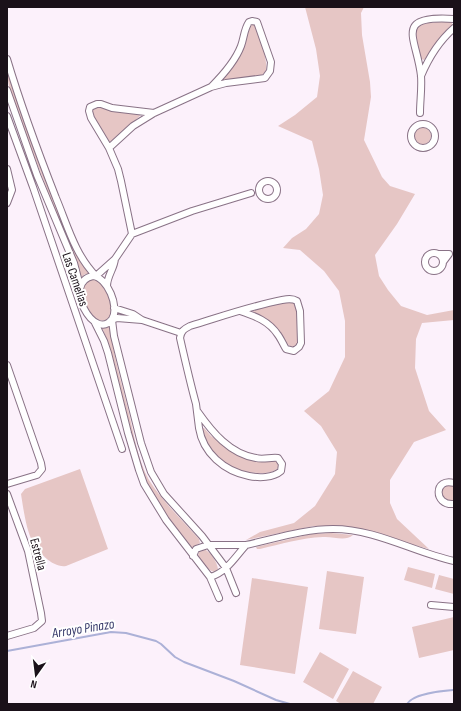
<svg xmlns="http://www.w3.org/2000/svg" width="461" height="711" font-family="'Sofia Sans Condensed',sans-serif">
	<rect width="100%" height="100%" fill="#fcf1fb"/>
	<path fill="#e6c6c5" d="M305 7H364L361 13 362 35 370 82 371 97 364 140 382 177 390 186 415 194 397 224 375 255 379 276 388 290 401 306 427 315 454 310V320L422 323 416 339 415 368 429 411 446 430 414 442 390 480V503L397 519 429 549 343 527 314 526 246 540 260 532 294 523 315 506 335 474 337 452 321 426 304 411 329 391 345 357V321L339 291 324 271 300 250 283 248 292 238 306 229 319 214 323 195 319 169 312 141 278 126 295 115 317 97 320 76 316 49Z
		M445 21 451 22 453 25C448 32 440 37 435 44 431 49 428 56 424 60L419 58 414 30 420 24Z
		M252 24 256 26C259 34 270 66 265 72 265 73 261 75 260 76L224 80 222 78 249 25Z
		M7 68 72 244 81 263 89 274H85L82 277 80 275 79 269C61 223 42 178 25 132 17 111 7 90 7 68Z
		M93 107H100L108 110 141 113 140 116 112 141H109L92 114Z
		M413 136a9 9 0 1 1 18 0a9 9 0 1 1-18 0Z
		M94 278C97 280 102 282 104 286 111 296 114 308 109 319 87 327 82 299 83 284Z
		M283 301 295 303 297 307V345L294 347C285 347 280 330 272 323 266 318 260 315 253 312L254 309Z
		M110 326C113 355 122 384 129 413 134 435 138 461 149 480 163 502 182 520 199 539L200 543 191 548C176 528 160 508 149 486 143 475 139 462 135 450L109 345 102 327Z
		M201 428H204L211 436 235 452 275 460 279 462V467C273 473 267 473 258 473 230 473 208 454 201 428Z
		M80 469 108 549 66 566C53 568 39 553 33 542 26 531 23 506 21 494L25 489Z
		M446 484 454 486V501L447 502 441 494 442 490Z
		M332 533 353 535C345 542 333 536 323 537 301 538 281 544 260 549H257L256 547 311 534Z
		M204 549C211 552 217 562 218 569L215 572C207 571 202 561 198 555L199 552Z
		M408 567 435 574 432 588 404 580Z
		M327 571 364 577 356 634 319 629Z
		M439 575 454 579V594L435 589Z
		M252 578 308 587 295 674 240 665Z
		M454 617V650L419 658 412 627Z
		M320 652 349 669 333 699 303 682Z
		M353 671 382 687 373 704H341L336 701Z"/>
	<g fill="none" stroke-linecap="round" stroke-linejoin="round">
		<path stroke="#acb1d7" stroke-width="2" d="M7 651 111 632 126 633 156 641 161 644 175 657 184 662 234 681 276 700 290 704
			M407 704C414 693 442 691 454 690"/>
		<defs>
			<path id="minor" d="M7 59C21 106 38 152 56 198 67 224 75 255 96 276L115 259 132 234
				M421 76C429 57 438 42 454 28
				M7 90 37 175 74 263 80 286
				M154 113 112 108 101 104H97L90 107 89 111 91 118 109 148 118 169 121 181 132 234 192 211 251 193
				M420 113C420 101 422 88 421 76 417 38 392 15 454 19
				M7 116 33 187 122 449
				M411 136a12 12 0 1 1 24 0a12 12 0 1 1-24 0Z
				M109 148 133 126 154 113 211 87 226 83 265 78 270 71 271 62 257 22 252 21 249 22C244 29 244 38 241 46 235 62 222 76 211 87
				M7 169 12 190 7 203
				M259 190a9 9 0 1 1 18 0a9 9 0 1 1-18 0Z
				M425 262a9 9 0 1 1 18 0a9 9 0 1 1-18 0Z
				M439 254H449L443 262
				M93 276C107 277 120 307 112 319 95 343 61 282 93 276Z
				M107 286C107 276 114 269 115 259
				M114 308 133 314 142 320 181 333
				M142 320 117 318 112 320 114 336 141 443 151 472 164 494 202 536 226 568 236 593
				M95 323 104 341 108 353 128 433 139 470 144 484 166 520 210 577 219 598
				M7 365 41 463 42 469 37 475 7 484
				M198 412C212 432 230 454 256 458 263 460 271 457 278 458L282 464 281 471C273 478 259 478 249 476 224 471 203 453 199 428 198 420 197 412 196 404 190 382 185 360 180 338 181 331 184 329 190 326 220 317 251 306 282 300 287 299 292 298 297 301L300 311 301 343 299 347 294 351 286 349C283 344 281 339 278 335 269 321 255 316 240 311
				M454 483C434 477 433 506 454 504
				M7 494 28 551 41 613 42 621 34 628 7 636
				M246 545C274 539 304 529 333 529 376 529 413 552 454 561
				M193 556 196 549 208 545H246C236 556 226 573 210 577
				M431 605 454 607"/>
		</defs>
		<use href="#minor" stroke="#897286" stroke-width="8"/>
		<use href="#minor" stroke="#fff" stroke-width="6"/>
	</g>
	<g text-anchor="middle" stroke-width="4" stroke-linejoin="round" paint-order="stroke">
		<g font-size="13" fill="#1a1119" stroke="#fff">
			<text transform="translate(76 279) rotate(71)" y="5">Las Camelias</text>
			<text transform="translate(39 554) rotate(75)" y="5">Estrella</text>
		</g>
		<g font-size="14" font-style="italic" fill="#353869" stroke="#fff">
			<text transform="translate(83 628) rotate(-9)" y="5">Arroyo Pinazo</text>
		</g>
	</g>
	<rect width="461" height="711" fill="none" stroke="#1a1119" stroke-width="16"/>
	<g transform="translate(36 675) rotate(194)" stroke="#ffffff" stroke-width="3" paint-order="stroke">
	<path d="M0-3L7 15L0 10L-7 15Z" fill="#1a1119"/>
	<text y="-6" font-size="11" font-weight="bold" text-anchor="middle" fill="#1a1119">N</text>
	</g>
</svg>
